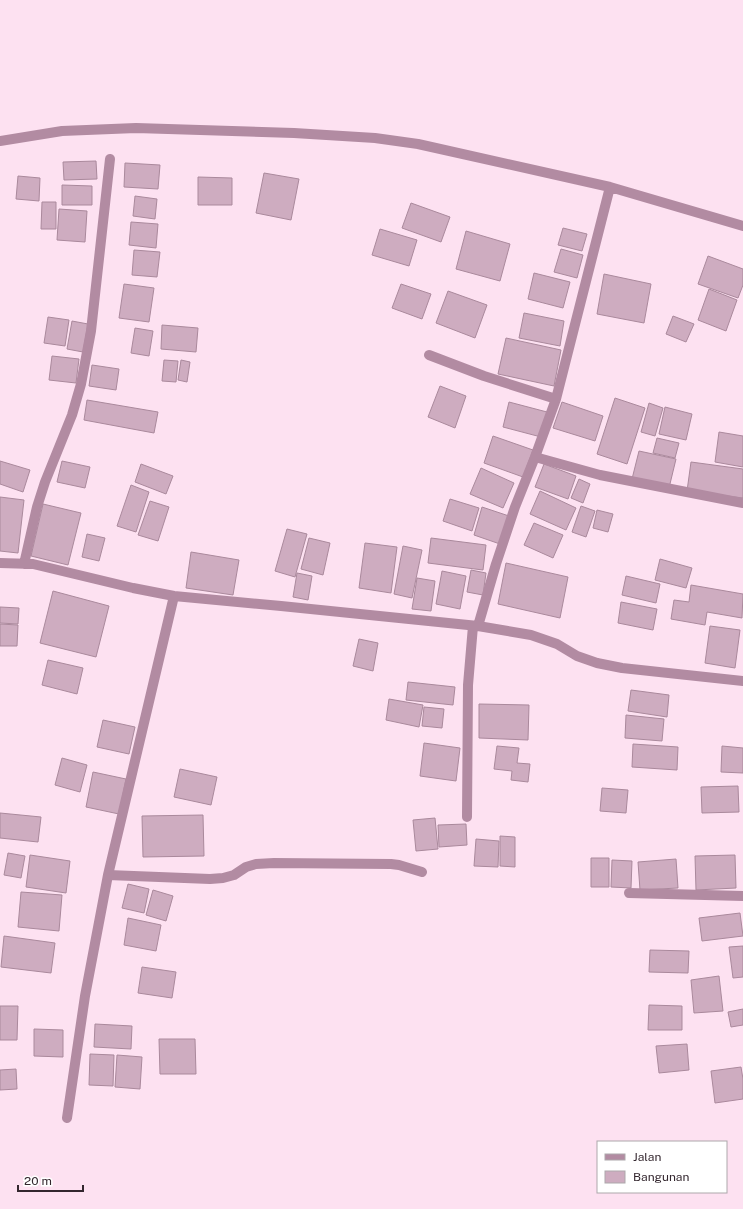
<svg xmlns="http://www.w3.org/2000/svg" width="743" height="1209" font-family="'Public Sans',sans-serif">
	<rect width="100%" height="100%" fill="#fde1f1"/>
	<path fill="#ceacc0" stroke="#aa899c" d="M96 161 97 179 64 180 63 162Z
		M125 163 160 165 158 189 124 187Z
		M264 173 299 179 291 220 256 213Z
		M18 176 40 178 39 201 16 199Z
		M198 177 232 178V205H198Z
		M62 185 92 186V205H62Z
		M135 196 157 199 155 219 133 216Z
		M42 202H56V229H41Z
		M411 203 450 217 441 242 402 228Z
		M59 209 87 211 85 242 57 240Z
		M131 222 158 224 156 248 129 245Z
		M563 228 587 234 582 251 558 245Z
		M380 229 417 240 409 266 372 255Z
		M466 231 510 244 500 281 456 269Z
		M561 249 583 255 577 278 554 272Z
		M134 250 160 252 157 277 132 275Z
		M708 256 743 269V285L738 298 698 284Z
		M534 273 570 282 563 308 528 299Z
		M604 274 651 284 644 323 597 314Z
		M124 284 154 288 149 322 119 318Z
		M401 284 431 294 422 319 392 308Z
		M709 289 737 300 726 331 698 320Z
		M448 291 487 305 475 338 436 323Z
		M524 313 564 321 560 346 519 338Z
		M673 316 694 324 686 342 666 334Z
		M48 317 69 320 65 346 44 343Z
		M72 321 88 324 83 352 67 349Z
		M162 325 198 328 196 352 161 349Z
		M135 328 153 331 149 356 131 353Z
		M506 338 561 350 554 386 498 374Z
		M52 356 79 359 76 383 49 380Z
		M164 360 178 361 176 382 162 381Z
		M181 360 190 362 187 382 178 380Z
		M92 365 119 369 116 390 89 386Z
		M440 386 466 396 455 428 428 417Z
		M615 398 645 408 627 464 597 454Z
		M87 400 158 412 154 433 84 420Z
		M509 402 547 412 541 437 503 427Z
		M562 402 603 416 595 441 553 428Z
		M649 403 663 408 655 436 641 432Z
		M665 407 692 414 686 440 659 434Z
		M719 432 743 436V467L715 462Z
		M493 436 533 450 523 477 484 463Z
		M657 438 679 443 675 458 653 453Z
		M639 451 676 459 669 488 632 479Z
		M0 461 30 470 23 492 0 484Z
		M62 461 90 467 85 488 57 482Z
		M691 462 743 469V498L687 491Z
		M141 464 173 476 166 494 135 482Z
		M544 464 576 476 568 499 535 487Z
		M481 468 514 483 503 508 470 494Z
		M579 479 590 484 583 503 571 498Z
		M131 485 149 492 136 532 117 526Z
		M540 491 576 508 566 530 530 514Z
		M0 497 24 500 18 553 0 551Z
		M450 499 479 508 472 531 443 521Z
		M150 501 169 507 158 541 138 535Z
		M43 504 81 513 68 565 31 556Z
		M581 506 595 511 586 537 572 532Z
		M482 507 509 516 500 544 474 535Z
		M597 510 613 514 608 532 593 528Z
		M534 523 563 535 553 558 524 545Z
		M287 529 307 534 295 577 275 571Z
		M87 534 105 538 99 561 82 557Z
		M309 538 330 543 323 575 301 569Z
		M431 538 486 545 483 570 428 563Z
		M365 543 397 547 391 593 359 588Z
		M403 546 422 550 412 598 394 594Z
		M191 552 239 560 233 595 186 588Z
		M660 559 692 568 686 588 655 580Z
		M506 563 568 577 560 618 498 604Z
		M471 570 486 573 483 595 467 592Z
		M442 571 466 576 460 609 436 604Z
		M297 573 312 576 308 600 293 597Z
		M626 576 660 584 656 603 622 595Z
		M417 578 435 581 431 611 412 609Z
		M691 585 743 594 742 618 707 612 705 625 671 619 674 600 689 602Z
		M53 591 109 606 96 657 40 643Z
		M621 602 657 609 653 630 618 623Z
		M0 607 19 608 18 624 0 623Z
		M0 624 18 625 17 646H0Z
		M710 626 740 630 735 668 705 663Z
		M359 639 378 643 373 671 353 666Z
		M48 660 83 668 77 694 42 685Z
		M408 682 455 687 453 705 406 700Z
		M631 690 669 695 667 717 628 711Z
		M389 699 423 705 419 727 386 720Z
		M479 704 529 705 528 740 479 738Z
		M424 707 444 709 442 728 422 726Z
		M626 715 664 719 662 741 625 738Z
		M103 720 135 727 129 754 97 747Z
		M424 743 460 748 456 781 420 776Z
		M633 744 678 747 677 770 632 767Z
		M497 746 519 748 517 763 530 764 528 782 511 780 512 771 494 769Z
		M722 746 743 748V773L721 772Z
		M62 758 87 765 80 792 55 785Z
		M180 769 217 777 211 805 174 797Z
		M93 772 126 779 119 814 86 807Z
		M738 786 739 812 702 813 701 787Z
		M602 788 628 790 626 813 600 811Z
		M0 813 41 817 38 842 0 838Z
		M203 815 204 856 143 857 142 816Z
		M435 818 438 849 416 851 413 820Z
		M466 824 467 845 439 847 438 825Z
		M500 836 515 837V867L500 866Z
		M476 839 499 841 498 867 474 866Z
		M8 853 25 856 21 878 4 875Z
		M30 855 70 861 66 893 26 887Z
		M735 855 736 888 696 890 695 856Z
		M591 858H609V887H591Z
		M676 859 678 888 640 890 638 862Z
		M612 860 632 861 631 888 611 887Z
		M128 884 149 889 144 913 122 908Z
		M153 890 173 896 166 921 146 915Z
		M21 892 62 895 59 931 18 927Z
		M740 913 743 936 702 941 699 918Z
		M128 918 161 925 156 951 124 945Z
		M4 936 55 943 51 973 1 967Z
		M743 946V977L733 978 729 947Z
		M650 950 689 951 688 973 649 972Z
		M142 967 176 972 172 998 138 993Z
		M719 976 723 1011 694 1013 691 980Z
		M649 1005 682 1006V1030H648Z
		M0 1006H18L17 1040H0Z
		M743 1009V1025L731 1027 728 1012Z
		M95 1024 132 1026 131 1049 94 1047Z
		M34 1029 63 1030V1057L34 1056Z
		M159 1039H195L196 1074H160Z
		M687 1044 689 1070 659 1073 656 1046Z
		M90 1054 114 1055 113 1086 89 1085Z
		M117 1055 142 1057 140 1089 115 1087Z
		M741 1067 743 1079V1099L715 1103 711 1071Z
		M16 1069 17 1089 0 1090V1070Z"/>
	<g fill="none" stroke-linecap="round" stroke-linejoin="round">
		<path stroke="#b28ba2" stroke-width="10" d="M0 141 62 131 136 128 294 133 375 138 418 144 610 187 743 226
			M429 355 484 376 556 399
			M535 457 600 475 743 503
			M0 563 33 564 133 588 174 596 281 606 478 626 531 635 557 644 577 656 597 663 622 668 743 681
			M24 564 37 507 45 482 72 415 81 384 91 331 110 159
			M478 626 496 564 515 507 535 457 556 399 610 187
			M467 817 468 685 473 626
			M108 875 210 879 223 878 234 875 246 867 256 864 274 863 391 864 399 865 422 872
			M629 893 743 896
			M67 1118 85 996 108 875 174 596"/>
	</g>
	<rect x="597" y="1141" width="130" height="52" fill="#ffffff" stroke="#ada8ab"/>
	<rect x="605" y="1154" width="20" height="6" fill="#b28ba2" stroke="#ada8ab"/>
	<text x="633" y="1161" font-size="12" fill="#33262e">Jalan</text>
	<rect x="605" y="1171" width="20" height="12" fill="#ceacc0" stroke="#ada8ab"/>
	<text x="633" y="1181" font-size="12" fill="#33262e">Bangunan</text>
	<path d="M18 1185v6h65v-6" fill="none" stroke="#33262e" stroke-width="2"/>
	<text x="24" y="1185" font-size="12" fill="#33262e" stroke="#ffffff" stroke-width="3" paint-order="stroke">20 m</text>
</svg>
